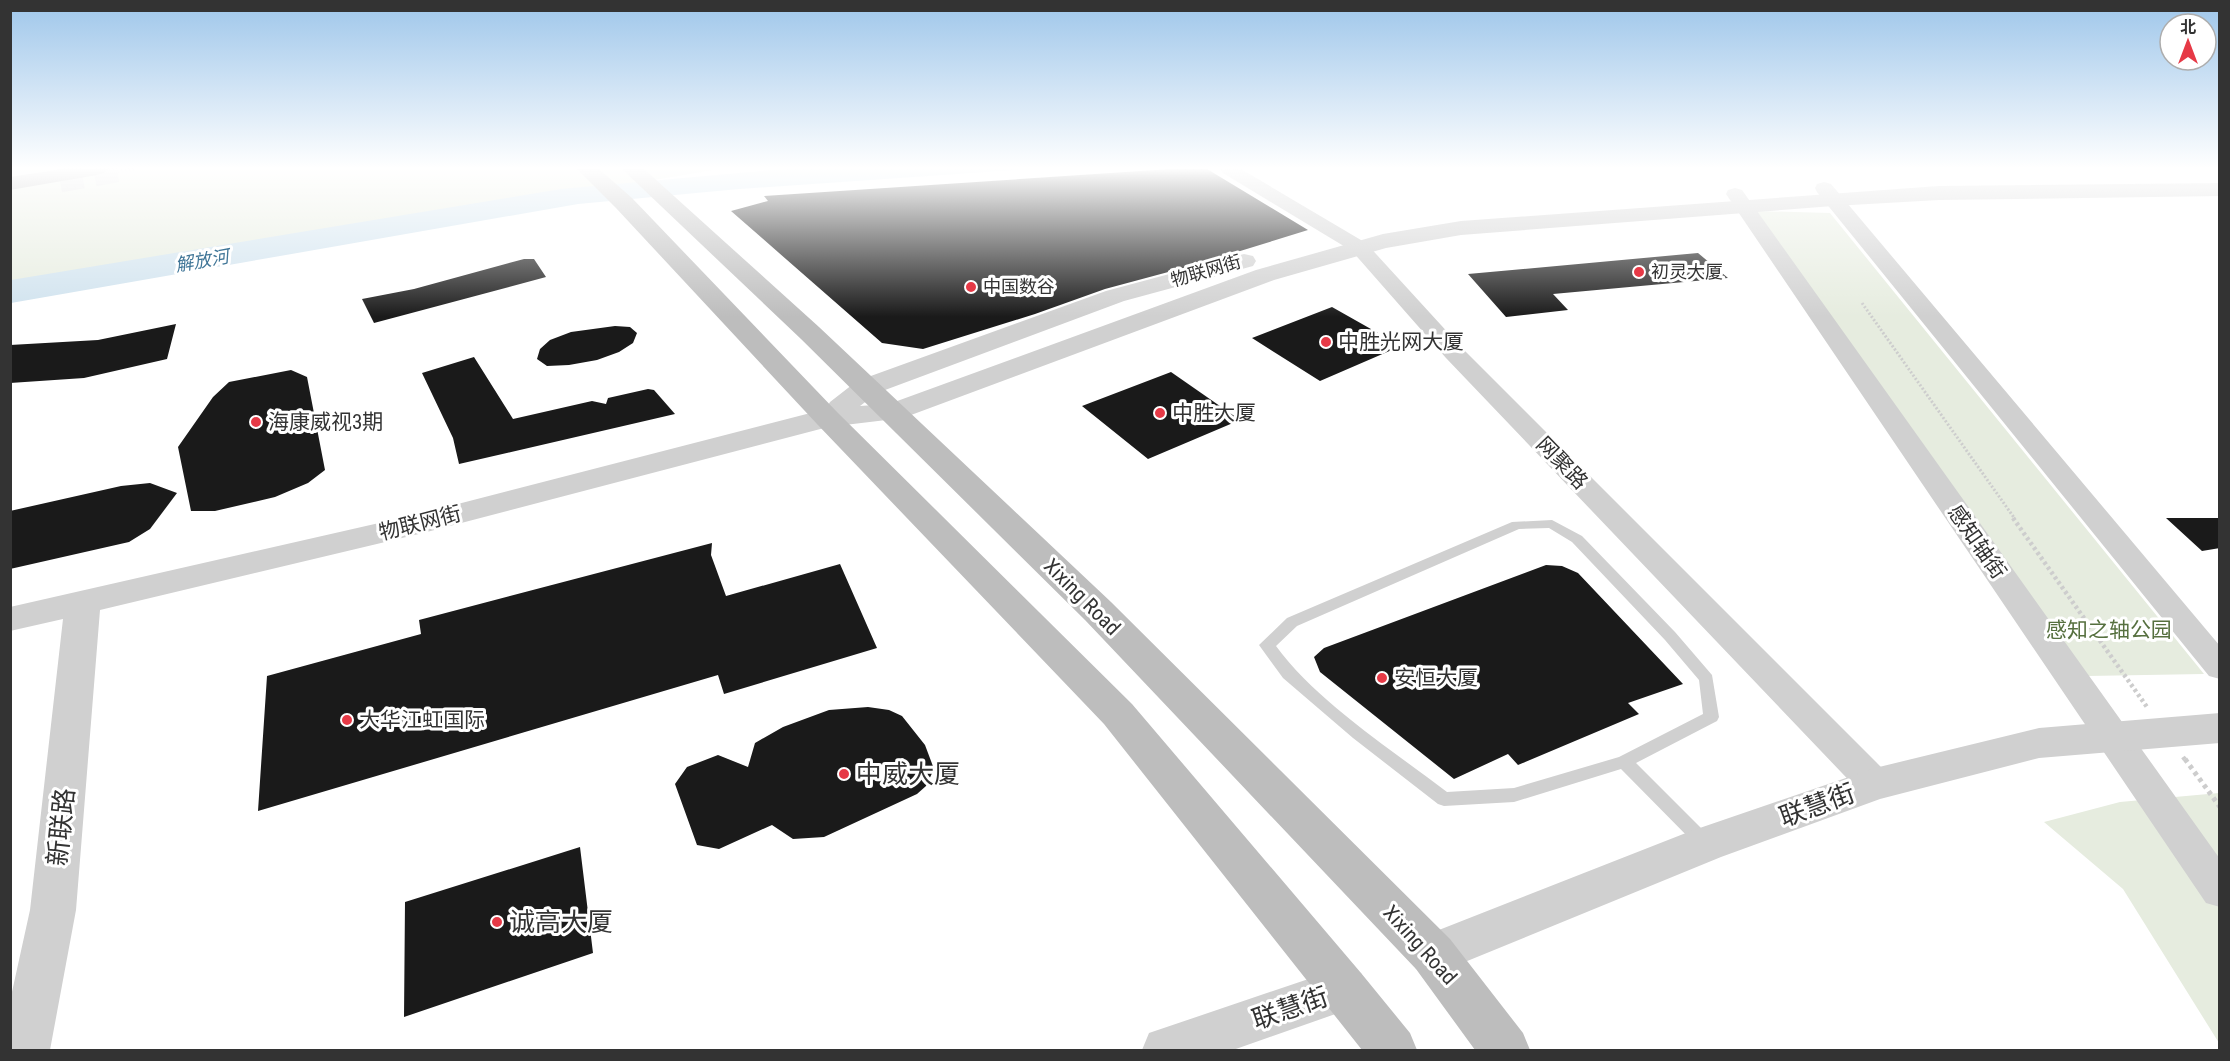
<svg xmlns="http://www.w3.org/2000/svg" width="2230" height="1061" font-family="'Roboto Condensed','Noto Sans SC',sans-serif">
	<rect width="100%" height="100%" fill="#fff"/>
	<path fill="#e6ecdf" d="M11 169H710L713 170 11 289Z
		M1755 211 1830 213 2204 674 2087 676Z
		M2219 793V1043L2123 889 2044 822 2120 802Z"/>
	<path fill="#cfe2ee" d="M784 169H1027L739 189 578 204 11 303V280L561 189Z"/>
	<path fill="#1a1a1a" d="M1171 169H1207L1308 230 1198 264 1105 289 1035 314 923 349 882 343 731 211 768 201 764 196Z
		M1698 253 1728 278 1553 294 1568 310 1506 317 1468 274Z
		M524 259H534L546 277 374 323 362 299 414 289Z
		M1332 307 1401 346 1320 381 1252 338Z
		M176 324 167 359 84 378 10 383V345L98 340Z
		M615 326 630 327 637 333 633 343 619 352 597 360 569 365 547 366 537 359 540 349 550 340 571 332Z
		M474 357 513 419 592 401 606 404 608 398 648 389 654 390 675 414 459 464 453 438 422 373Z
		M291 370 307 377 325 470 308 483 275 497 215 511H191L178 447 213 397 229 382Z
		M1171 372 1240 420 1148 459 1082 406Z
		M150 483 177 493 150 529 129 542 10 569V511L121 486Z
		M2166 518H2220V548L2202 551Z
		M712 543 711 555 726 596 840 564 877 648 724 694 718 675 258 811 267 676 421 634 419 620Z
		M1546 565 1562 566 1578 573 1683 684 1628 703 1639 714 1518 765 1508 754 1454 779 1320 672 1314 657 1324 648Z
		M868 707 889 710 902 716 925 745 934 769 926 786 917 794 824 837 793 839 772 825 719 849 697 845 675 784 687 767 718 755 748 767 755 743 783 727 829 710Z
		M580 847 593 953 404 1017 405 902Z"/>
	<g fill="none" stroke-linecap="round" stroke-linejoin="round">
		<path stroke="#d6d6d6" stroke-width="23" stroke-dasharray="23 12" stroke-linecap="butt" d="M60 181 127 169"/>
		<path stroke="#cdcdcd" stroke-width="3" stroke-dasharray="2 2" stroke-linecap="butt" d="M117 172 135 169
			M1862 303 2015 519"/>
		<path stroke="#cdcdcd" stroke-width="4.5" stroke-dasharray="3 3" stroke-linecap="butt" d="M2013 518 2147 707
			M2183 757 2186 761"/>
		<path stroke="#cdcdcd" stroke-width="5" stroke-dasharray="4 4" stroke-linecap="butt" d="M2185 759 2220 807"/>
		<path fill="#d0d0d0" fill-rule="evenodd" d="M1552 520 1582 536 1675 632 1712 675 1719 717 1717 721 1636 763 1711 838 1714 843 1711 848 1705 850 1699 848 1621 769 1514 802 1444 806 1438 804 1353 738 1283 678 1259 645 1287 618 1512 522ZM1549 528 1572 542 1665 640 1699 680 1703 714 1619 757 1514 788 1447 792C1392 750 1316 701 1276 646L1297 626 1519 529Z"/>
		<path fill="#d0d0d0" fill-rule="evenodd" d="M1220 169H1241L1366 243 1462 348 1888 774 1893 784 1888 794 1875 798 1862 794 1446 358 1352 251 1223 173Z
			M1824 182 1831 184 2220 646V679L2209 676 1817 192 1815 188 1817 184Z
			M1735 188 1742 190 2220 859V907L2206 903 1726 194 1728 190Z"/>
		<path fill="#d0d0d0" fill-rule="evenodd" d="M2220 183V196L1939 200 1833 206 1461 235 1386 248 1274 280 903 418 828 427 423 533 100 610 76 910 50 1050H10V1001L30 910 63 619 10 631V607L423 513 826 409 830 402 857 381 1106 291 1244 254 1253 256 1256 261 1253 266 1124 301 877 393 860 406 889 404 1256 270 1383 234 1461 221 1939 186Z
			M2220 713V743L2039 758 1880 799 1721 857 1433 975 1416 969 1409 954 1416 939 1691 831 1875 768 2039 728Z
			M1344 967 1361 973 1368 989 1361 1005 1233 1050H1142L1149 1033Z"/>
		<path fill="#bdbdbd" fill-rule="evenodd" d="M577 169H599L632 198 837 412 1132 704 1361 973 1410 1033 1417 1050H1362L1104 724 817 424 616 208Z
			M622 169H644L819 327 1111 602 1450 939 1523 1033 1530 1050H1475L1416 969 1085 620 801 339Z"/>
		<path fill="#ababab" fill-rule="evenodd" d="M62 169H108L104 173 97 175 10 190V177Z"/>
	</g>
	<linearGradient id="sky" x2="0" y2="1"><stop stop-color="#9ec6ea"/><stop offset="0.53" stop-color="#fff"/><stop offset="1" stop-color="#fff" stop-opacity="0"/></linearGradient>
	<rect width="2230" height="317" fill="url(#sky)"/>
	<g fill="#e63946" stroke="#fff" stroke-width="2">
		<circle cx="1639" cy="272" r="6"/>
		<circle cx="971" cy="287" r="6"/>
		<circle cx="1326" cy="342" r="6"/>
		<circle cx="1160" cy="413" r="6"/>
		<circle cx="256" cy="422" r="6"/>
		<circle cx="1382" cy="678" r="6"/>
		<circle cx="347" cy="720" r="6"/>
		<circle cx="844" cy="774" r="6"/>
		<circle cx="497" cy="922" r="6"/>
	</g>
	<g text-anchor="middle" stroke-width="6" stroke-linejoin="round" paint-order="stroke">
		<g font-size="18" font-style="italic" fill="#3f7597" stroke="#fff">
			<text transform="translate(202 261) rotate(-10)" y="6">解放河</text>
		</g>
		<g font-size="18" fill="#333" stroke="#fff">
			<text transform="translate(1206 271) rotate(-16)" y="6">物联网街</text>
		</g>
		<g font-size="18" fill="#333" stroke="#fff" text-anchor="start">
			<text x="1651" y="278">初灵大厦</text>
			<text x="983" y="293">中国数谷</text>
		</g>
		<g font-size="21" fill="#333" stroke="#fff" text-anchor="start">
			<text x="1338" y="349">中胜光网大厦</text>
			<text x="1172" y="420">中胜大厦</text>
			<text x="268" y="429">海康威视3期</text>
			<text x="1394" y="685">安恒大厦</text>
			<text x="359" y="727">大华江虹国际</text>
		</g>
		<g font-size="21" fill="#333" stroke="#fff">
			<text transform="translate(1562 463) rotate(46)" y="7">网聚路</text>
			<text transform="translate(420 523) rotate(-14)" y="7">物联网街</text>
			<text transform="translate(1977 542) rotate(55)" y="7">感知轴街</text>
			<text transform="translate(1082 597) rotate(45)" y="7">Xixing Road</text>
			<text transform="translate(1420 945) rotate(48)" y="7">Xixing Road</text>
		</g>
		<g font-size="21" fill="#56703f" stroke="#fff">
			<text x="2109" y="637">感知之轴公园</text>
		</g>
		<g font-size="26" fill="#333" stroke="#fff" text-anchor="start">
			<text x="856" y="783">中威大厦</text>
			<text x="509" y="931">诚高大厦</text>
		</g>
		<g font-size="26" fill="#333" stroke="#fff">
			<text transform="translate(1817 805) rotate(-20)" y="9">联慧街</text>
			<text transform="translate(61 827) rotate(-84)" y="9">新联路</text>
			<text transform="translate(1290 1008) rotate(-19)" y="9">联慧街</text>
		</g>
	</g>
	<rect width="2230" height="1061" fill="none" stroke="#333333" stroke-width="24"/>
	<g transform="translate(2188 42)"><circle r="28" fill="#ffffff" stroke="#adadad" stroke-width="1.5"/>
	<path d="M0-4.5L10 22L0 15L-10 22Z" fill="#e63946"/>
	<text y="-9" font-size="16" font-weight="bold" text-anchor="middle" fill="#333333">北</text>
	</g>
</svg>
